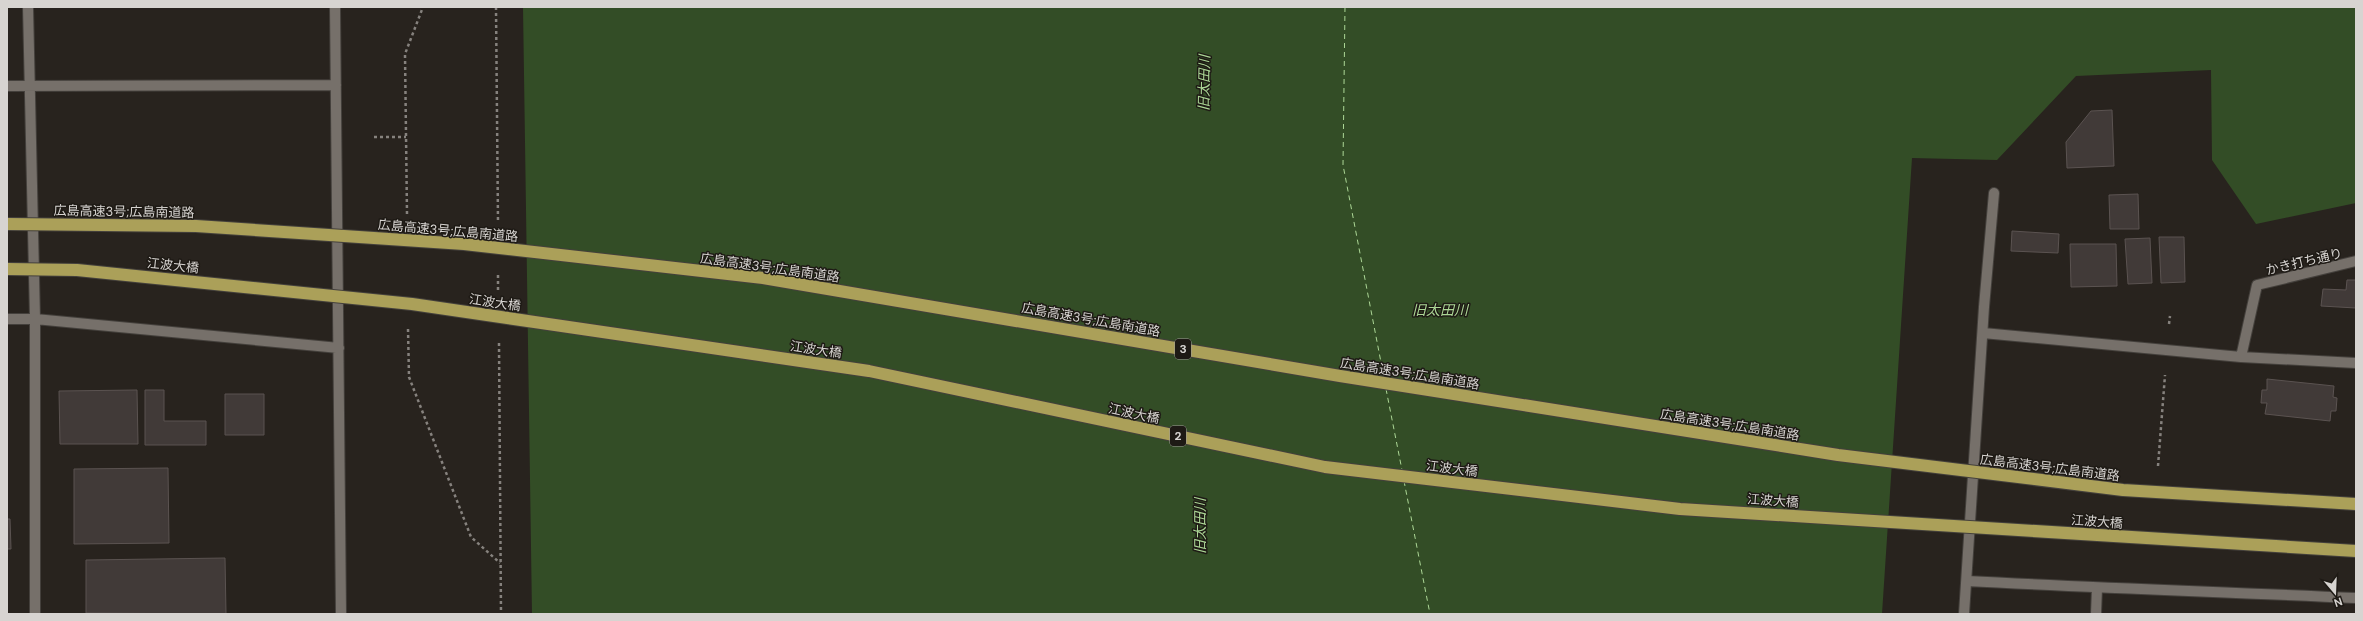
<svg xmlns="http://www.w3.org/2000/svg" width="2363" height="621" font-family="'DM Sans','Noto Sans JP',sans-serif">
	<rect width="100%" height="100%" fill="#28231e"/>
	<path fill="#334d26" d="M523 7H2356V203L2256 224 2212 160 2211 70 2076 76 1997 160 1912 158 1882 614H532Z"/>
	<g fill="none" stroke-linecap="round" stroke-linejoin="round">
		<path stroke="#acd796" stroke-width="1" stroke-dasharray="5 4" stroke-linecap="butt" d="M1345 7 1343 165 1384 378
			M1386 389 1402 470
			M1404 481 1430 614"/>
	</g>
	<path fill="#413a38" stroke="#5b5351" d="M2112 110 2114 166 2067 168 2066 142 2091 111Z
		M2138 194 2139 229H2110L2109 195Z
		M2012 231 2059 234 2058 253 2011 251Z
		M2159 237H2184L2185 282 2161 283Z
		M2150 238 2152 283 2128 284 2125 239Z
		M2070 244H2116L2117 286 2071 287Z
		M2347 280H2356V308L2321 306 2323 289 2346 290Z
		M2267 379 2334 386 2333 397 2337 398 2336 411H2331L2330 421 2265 414 2267 403H2261L2262 390H2267Z
		M137 390 138 444H60L59 391Z
		M145 390H164V421H206V445H145Z
		M225 394H264V435H225Z
		M168 468 169 543 74 544V469Z
		M7 519H10L11 549H7Z
		M225 558 226 614 86 613V560Z"/>
	<g fill="none" stroke-linecap="round" stroke-linejoin="round">
		<defs>
			<path id="minor" d="M28 7 35 319V614
				M335 7 341 614
				M7 86 336 85
				M7 319H35L339 348
				M1983 333 2241 357 2356 363
				M2241 357 2257 285 2356 261
				M1967 581C2097 588 2226 592 2356 598
				M1964 614 1984 307 1994 193
				M2096 614 2097 588"/>
		</defs>
		<use href="#minor" stroke="#44403c" stroke-width="12"/>
		<path stroke="#86827e" stroke-width="2.5" stroke-dasharray="3 3" stroke-linecap="butt" d="M496 7 498 222
			M374 137H406
			M407 214 405 54 423 7
			M498 275V290
			M2169 324 2170 316
			M408 329 409 377 471 537 500 563
			M499 343 501 614
			M2158 466 2165 375"/>
		<use href="#minor" stroke="#76706a" stroke-width="10"/>
		<defs>
			<path id="highway-bridge" d="M7 224 196 226 464 244 763 278 1340 376 1838 455 2123 490 2356 504
				M7 269 77 270 412 304 869 371 1325 467 1680 509 2356 551"/>
		</defs>
		<use href="#highway-bridge" stroke="#44403c" stroke-width="14" stroke-linecap="butt"/>
		<use href="#highway-bridge" stroke="#aba059" stroke-width="12"/>
	</g>
	<g text-anchor="middle" stroke-width="3" stroke-linejoin="round" paint-order="stroke">
		<g fill="#1e1a15" stroke="#a09c99" stroke-width="1">
			<rect x="1175" y="339" width="16" height="20" rx="3"/>
			<rect x="1170" y="426" width="16" height="20" rx="3"/>
		</g>
		<g font-size="12" font-weight="bold" fill="#d7d4d1">
			<text x="1183" y="353">3</text>
			<text x="1178" y="440">2</text>
		</g>
		<g font-size="13" fill="#d7d4d1" stroke="#1e1a15">
			<text transform="translate(124 211) rotate(1)" y="5">広島高速3号;広島南道路</text>
			<text transform="translate(448 230) rotate(5)" y="5">広島高速3号;広島南道路</text>
			<text transform="translate(2304 261) rotate(-13)" y="5">かき打ち通り</text>
			<text transform="translate(173 265) rotate(6)" y="5">江波大橋</text>
			<text transform="translate(770 267) rotate(8)" y="5">広島高速3号;広島南道路</text>
			<text transform="translate(495 302) rotate(8)" y="5">江波大橋</text>
			<text transform="translate(1091 319) rotate(10)" y="5">広島高速3号;広島南道路</text>
			<text transform="translate(816 349) rotate(8)" y="5">江波大橋</text>
			<text transform="translate(1410 373) rotate(9)" y="5">広島高速3号;広島南道路</text>
			<text transform="translate(1134 413) rotate(12)" y="5">江波大橋</text>
			<text transform="translate(1730 424) rotate(9)" y="5">広島高速3号;広島南道路</text>
			<text transform="translate(2050 467) rotate(7)" y="5">広島高速3号;広島南道路</text>
			<text transform="translate(1452 468) rotate(7)" y="5">江波大橋</text>
			<text transform="translate(1773 500) rotate(4)" y="5">江波大橋</text>
			<text transform="translate(2097 521) rotate(4)" y="5">江波大橋</text>
		</g>
		<g font-size="14" font-style="italic" fill="#acd796" stroke="#1e1a15">
			<text transform="translate(1204 83) rotate(-89)" y="5">旧太田川</text>
			<text x="1440" y="315">旧太田川</text>
			<text transform="translate(1200 526) rotate(-90)" y="5">旧太田川</text>
		</g>
	</g>
	<rect width="2363" height="621" fill="none" stroke="#d7d4d1" stroke-width="16"/>
	<g transform="translate(2335 593) rotate(161)" stroke="#1e1a15" stroke-width="3" paint-order="stroke">
	<path d="M0-3L7 15L0 10L-7 15Z" fill="#d7d4d1"/>
	<text y="-6" font-size="11" font-weight="bold" text-anchor="middle" fill="#d7d4d1">N</text>
	</g>
</svg>
